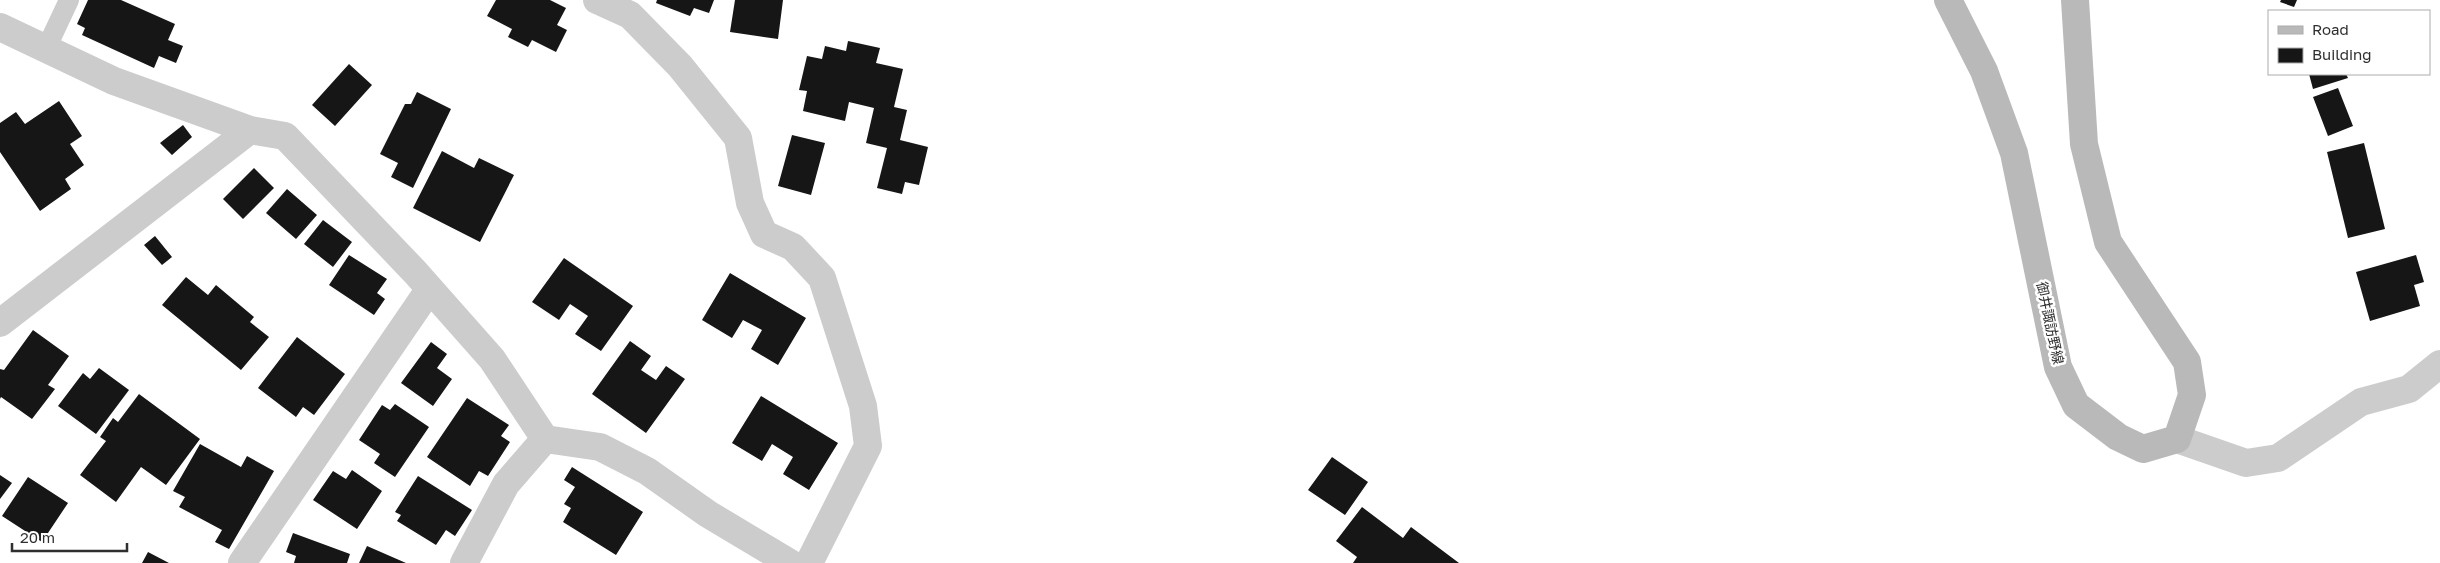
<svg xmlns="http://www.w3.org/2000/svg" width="2440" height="563" font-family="'Golos Text','Noto Sans JP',sans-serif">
	<rect width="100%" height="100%" fill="#fff"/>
	<path fill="#161616" d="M88 0H121L175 24 168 40 183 46 176 63 159 56 154 68 82 35 85 28 77 24Z
		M496 0H550L566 8 557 25 567 30 556 52 532 40 528 47 508 37 512 29 487 16Z
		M657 0H714L709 13 694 8 690 16 656 3Z
		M735 0H783L778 39 730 32Z
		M2281 0H2297L2294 7 2280 2Z
		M848 41 880 48 876 63 903 69 894 107 907 110 900 140 928 147 919 185 905 182 902 194 877 188 887 148 866 143 874 108 849 102 845 121 803 111 807 91 799 90 807 56 822 59 825 46 846 51Z
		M349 64 372 85 335 126 312 105Z
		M2309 74H2346L2348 78 2313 89Z
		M2338 88 2353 126 2328 136 2313 97Z
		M417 92 451 109 413 188 391 177 398 163 380 154 405 104H411Z
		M59 101 82 136 70 144 84 165 65 179 71 189 40 211 0 152V123L16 112 25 124Z
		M183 125 192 137 172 155 160 143Z
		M792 135 825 143 811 195 778 186Z
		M2364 143 2385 229 2348 238 2327 152Z
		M442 151 474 168 479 158 514 175 480 242 413 208Z
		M254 168 274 188 243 219 223 199Z
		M287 189 317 215 296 239 266 213Z
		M323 220 352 242 333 267 304 244Z
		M155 236 172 257 162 265 144 245Z
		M349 255 387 279 377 293 385 299 374 315 329 285Z
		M2416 255 2424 282 2414 285 2420 306 2370 321 2356 272Z
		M564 258 633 306 601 351 575 334 588 316 570 304 559 320 532 302Z
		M730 273 806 318 778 365 751 349 762 330 743 320 732 338 702 320Z
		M186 277 208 295 216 285 254 317 250 322 269 337 241 370 162 305Z
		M33 330 69 356 48 385 55 389 32 419 1 397 0 399V369L4 370Z
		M297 337 345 374 314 415 303 407 296 417 258 388Z
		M630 341 651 356 641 370 656 380 666 366 685 379 646 433 592 394Z
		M431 342 447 354 437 368 452 379 433 406 401 383Z
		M99 368 129 390 96 434 58 406 83 373 90 379Z
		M139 394 200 439 166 485 141 467 116 502 80 475 106 441 100 437 113 418 118 422Z
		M761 396 838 443 809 490 783 474 793 457 772 444 762 461 732 443Z
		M467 398 509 425 501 436 510 442 488 476 479 471 470 486 427 457Z
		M395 404 429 427 395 477 374 463 380 454 359 440 382 405 390 410Z
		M200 444 241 467 247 456 274 471 229 549 215 542 222 530 179 507 185 497 173 491Z
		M1332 457 1368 482 1345 515 1308 490Z
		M572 467 643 512 616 555 563 522 571 508 564 504 575 487 564 480Z
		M352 470 382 491 357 529 313 500 333 471 346 479Z
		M0 475 12 483 0 499Z
		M418 476 472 510 455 536 446 530 436 545 397 521 401 515 395 512Z
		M28 477 68 503 42 542 2 516Z
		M1362 507 1403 538 1411 527 1459 563H1353L1357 557 1336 541Z
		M293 533 350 554 347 563H294L296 556 286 552Z
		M367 546 406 563H359Z
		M148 552 169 563H142Z"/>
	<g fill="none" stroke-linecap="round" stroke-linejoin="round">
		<path stroke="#ccc" stroke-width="20" d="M46 49 69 0"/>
		<path stroke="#ccc" stroke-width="28" d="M597 0 630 15 680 66 738 138 750 203 764 234 793 247 822 278 863 406 868 446 809 563
			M0 27 114 81 250 130 285 136 415 272 492 359 545 439 600 447 647 471 708 514 790 563
			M0 323 250 130
			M2177 439 2246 463 2278 458 2361 402 2409 389 2440 364
			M242 563 429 290
			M464 563 506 484 545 439"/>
		<path stroke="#b9b9b9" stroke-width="28" d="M1948 0 1984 71 2014 153 2058 367 2076 405 2118 437 2143 449 2177 439 2192 395 2187 362 2108 242 2084 144 2075 0"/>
	</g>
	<g text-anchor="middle" stroke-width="5" stroke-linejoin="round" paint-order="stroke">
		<g font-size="14" fill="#2f2f2f" stroke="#fff">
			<text transform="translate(2050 323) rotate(78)" y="5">御井諏訪野線</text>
		</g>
	</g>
	<rect x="2268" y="10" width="162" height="65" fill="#ffffff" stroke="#acacac"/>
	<rect x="2278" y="26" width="25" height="8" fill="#b9b9b9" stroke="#acacac"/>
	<text x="2312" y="35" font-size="15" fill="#2f2f2f">Road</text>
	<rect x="2278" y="48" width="25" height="15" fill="#161616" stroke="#acacac"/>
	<text x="2312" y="60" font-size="15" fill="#2f2f2f">Building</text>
	<path d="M12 543v8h115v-8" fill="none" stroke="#2f2f2f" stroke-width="2.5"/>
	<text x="20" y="543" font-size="15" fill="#2f2f2f" stroke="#ffffff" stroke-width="4" paint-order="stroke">20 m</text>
</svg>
